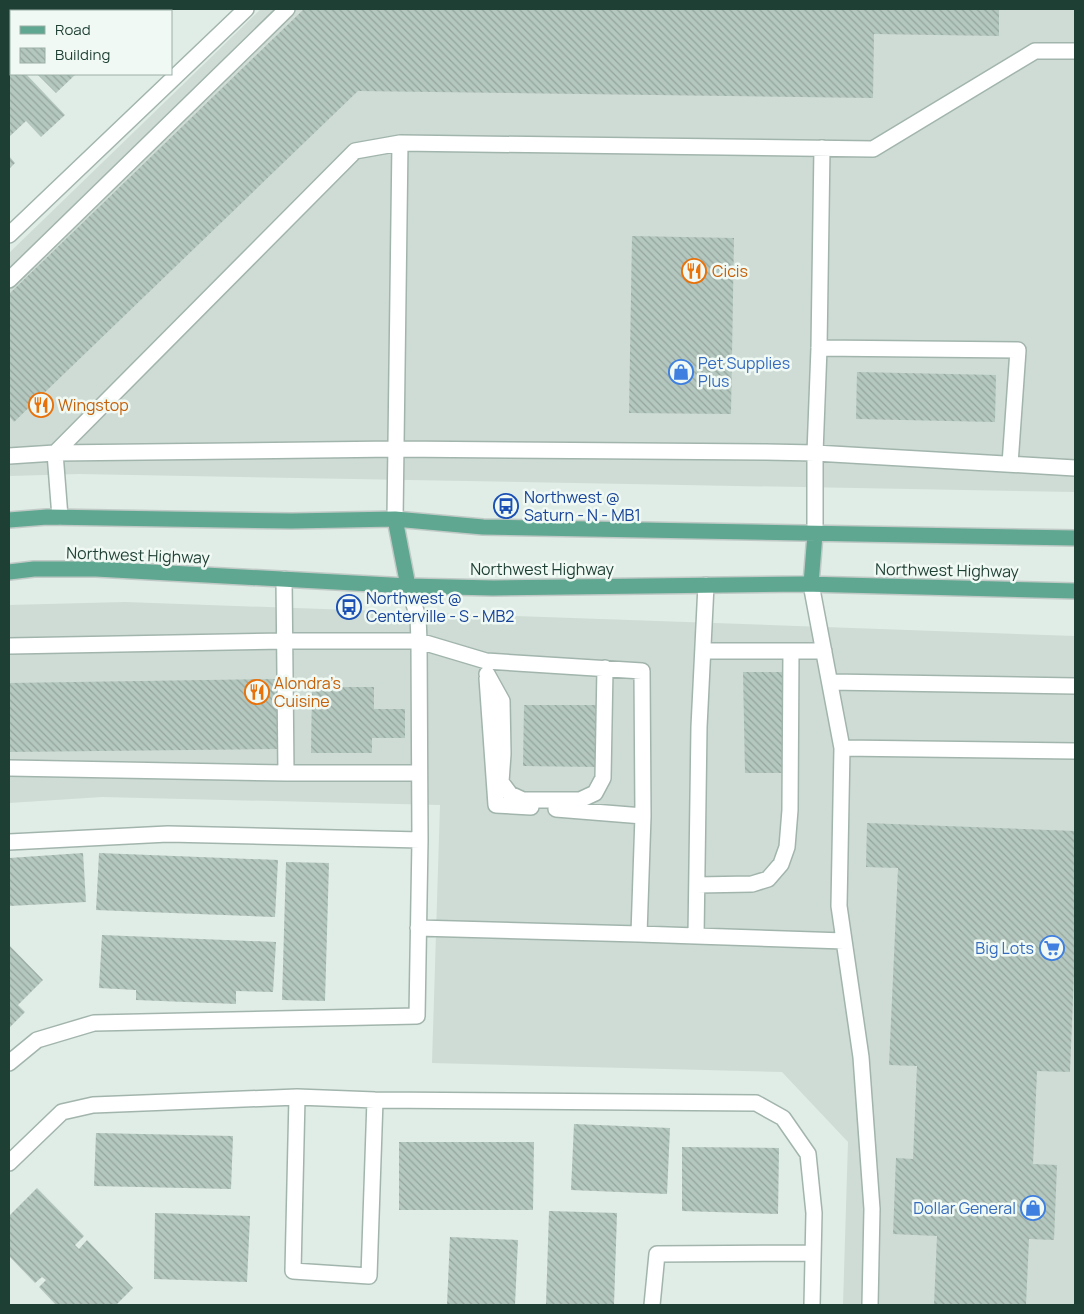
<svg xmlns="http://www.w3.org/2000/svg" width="1084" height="1314" font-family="Manrope,sans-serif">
	<defs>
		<pattern id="building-back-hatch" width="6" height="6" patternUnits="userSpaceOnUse" patternTransform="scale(1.25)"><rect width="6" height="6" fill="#b5c8bf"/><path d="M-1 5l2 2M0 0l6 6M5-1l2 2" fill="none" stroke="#93a49c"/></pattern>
	</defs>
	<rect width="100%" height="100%" fill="#e0ece6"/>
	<path fill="#cedcd5" d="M261 9H1075V492L79 474 9 476V253Z
		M125 602 1075 636V1305H843L848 1142 782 1072 432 1063 440 805 102 797 9 803V605Z"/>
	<path fill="url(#building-back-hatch)" d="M77 9H146L148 11H74Z
		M304 9H999V36L874 34 873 98 358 91 14 422 9 416V294Z
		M11 74H26L65 115 41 137 26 121 9 137V75Z
		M37 74H76L56 93Z
		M9 156 15 163 9 169Z
		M632 236 734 238 731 414 629 413Z
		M857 372 996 375 995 422 856 419Z
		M743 672H782L784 773H745Z
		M279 679 280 749 9 752V683Z
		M312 687H374V709H405V738H372V753H311Z
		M524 705H596L595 767 523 766Z
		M867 823 1075 831V949L1070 1072 1037 1071 1033 1164 1057 1165 1054 1240 1029 1239 1026 1305H934L937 1236 893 1234 896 1158 913 1159 917 1066 889 1065 898 868 866 867Z
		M83 853 86 902 9 906V858Z
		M99 853 278 860 275 917 96 910Z
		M286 862 329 863 325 1001 282 1000Z
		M102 935 276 942 273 992 236 991V1004L136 1000V990L99 988Z
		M9 945 43 980 18 1005 25 1012 9 1028Z
		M574 1124 670 1128 667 1194 571 1190Z
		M96 1133 233 1136 231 1189 94 1186Z
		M399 1142H534L533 1210H399Z
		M682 1147 779 1148 778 1214 682 1211Z
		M37 1188 84 1236 75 1245 79 1249 87 1240 133 1288 116 1305H56L39 1287 46 1280 42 1277 35 1283 9 1256V1216Z
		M549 1211 617 1213 614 1305H546Z
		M155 1213 250 1216 247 1282 154 1279Z
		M450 1237 518 1240 515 1305H447Z"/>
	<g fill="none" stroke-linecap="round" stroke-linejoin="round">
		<defs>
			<path id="minor" d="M9 235 246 9
				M9 280 287 9
				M819 348 1018 350 1010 464
				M9 456 55 453 396 449 766 452 815 453 1075 468
				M60 517 55 453 355 151 400 143
				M395 519 400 143 873 149 1035 51H1075
				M815 534V453L819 348 822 148
				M811 584 842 748 839 906 861 1057 872 1209 870 1305
				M706 585 699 727 696 936 844 941
				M9 646 285 641H419L486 661 642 671 643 816 639 934 696 936
				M703 651H824
				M487 674 502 701 503 754 501 782 510 794 523 800H580L595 793 603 778 605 668
				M487 678 496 805 531 807
				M830 682 1075 686
				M842 748 1075 751
				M9 768 286 773 284 579
				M286 773H419
				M556 809 643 816
				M9 842 168 834 420 840
				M697 885 752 884 768 879 781 864 787 847 790 810 791 652
				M418 928 639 934
				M9 1063 37 1040 94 1023 417 1016 420 840 419 641 418 617 408 586
				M297 1097 293 1271 369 1276 375 1100
				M9 1163 62 1112 93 1105 297 1097 375 1100 756 1103 783 1118 808 1154 814 1213 812 1305
				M652 1305 657 1254 813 1253"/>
			<path id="major" d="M395 519 408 586
				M9 520 47 517 292 521 395 519 483 527 1075 538
				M9 572 34 569H96L408 586 493 588 804 584 1075 591
				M811 584 815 534"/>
		</defs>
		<use href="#minor" stroke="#a2b5ad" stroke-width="18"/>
		<use href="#major" stroke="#c0c9c6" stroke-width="18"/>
		<use href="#minor" stroke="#fff" stroke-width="15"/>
		<use href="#major" stroke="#5fa790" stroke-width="15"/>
	</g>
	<defs>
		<symbol id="restaurant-ring" viewBox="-11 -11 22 22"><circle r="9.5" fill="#f0f9f4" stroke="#e8710a" stroke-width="1.5"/><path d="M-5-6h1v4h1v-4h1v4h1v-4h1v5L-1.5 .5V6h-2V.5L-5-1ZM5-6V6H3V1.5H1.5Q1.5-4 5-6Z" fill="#e8710a"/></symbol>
		<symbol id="shop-ring" viewBox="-11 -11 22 22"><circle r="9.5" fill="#f0f9f4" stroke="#3f7fe0" stroke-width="1.5"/><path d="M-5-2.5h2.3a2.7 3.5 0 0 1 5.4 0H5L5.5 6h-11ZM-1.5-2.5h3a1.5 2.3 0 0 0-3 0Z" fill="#3f7fe0"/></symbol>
		<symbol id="bus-ring" viewBox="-11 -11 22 22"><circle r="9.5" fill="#f0f9f4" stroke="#1a4fb4" stroke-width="1.5"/><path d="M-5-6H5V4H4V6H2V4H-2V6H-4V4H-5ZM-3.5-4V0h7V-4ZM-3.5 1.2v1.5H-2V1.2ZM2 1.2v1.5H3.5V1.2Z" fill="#1a4fb4"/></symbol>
		<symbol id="supermarket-ring" viewBox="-11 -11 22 22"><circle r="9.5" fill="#f0f9f4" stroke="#3f7fe0" stroke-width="1.5"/><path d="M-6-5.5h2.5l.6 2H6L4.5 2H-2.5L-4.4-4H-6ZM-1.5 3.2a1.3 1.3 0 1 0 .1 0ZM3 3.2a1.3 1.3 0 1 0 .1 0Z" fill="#3f7fe0"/></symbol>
	</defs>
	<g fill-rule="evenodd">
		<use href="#restaurant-ring" x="680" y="257" width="28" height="28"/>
		<use href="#shop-ring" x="667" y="358" width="28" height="28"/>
		<use href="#restaurant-ring" x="27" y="391" width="28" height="28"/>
		<use href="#bus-ring" x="492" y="492" width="28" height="28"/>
		<use href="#bus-ring" x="335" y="593" width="28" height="28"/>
		<use href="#restaurant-ring" x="243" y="678" width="28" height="28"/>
		<use href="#supermarket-ring" x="1038" y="934" width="28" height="28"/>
		<use href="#shop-ring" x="1019" y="1194" width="28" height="28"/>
	</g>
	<g text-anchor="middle" stroke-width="5" stroke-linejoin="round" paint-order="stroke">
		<g font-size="16" fill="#c56008" stroke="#f0f9f4" text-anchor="start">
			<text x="712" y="277">Cicis</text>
			<text x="58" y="411">Wingstop</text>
			<text x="274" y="689">Alondra’s<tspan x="274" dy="18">Cuisine</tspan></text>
		</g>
		<g font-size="16" fill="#366cbe" stroke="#f0f9f4" text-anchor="end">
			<text x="698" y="369" text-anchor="start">Pet Supplies<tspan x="698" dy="18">Plus</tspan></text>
			<text x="1034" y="954">Big Lots</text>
			<text x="1016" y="1214">Dollar General</text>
		</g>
		<g font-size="16" fill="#164399" stroke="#f0f9f4" text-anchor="start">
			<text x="524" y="503">Northwest @<tspan x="524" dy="18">Saturn - N - MB1</tspan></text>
			<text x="366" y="604">Northwest @<tspan x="366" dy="18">Centerville - S - MB2</tspan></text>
		</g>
		<g font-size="16" fill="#1e3f34" stroke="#f0f9f4">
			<text transform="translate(138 555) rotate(2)" y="6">Northwest Highway</text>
			<text x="542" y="575">Northwest Highway</text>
			<text transform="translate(947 570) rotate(1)" y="6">Northwest Highway</text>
		</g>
	</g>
	<rect width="1084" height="1314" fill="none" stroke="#1e3f34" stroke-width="20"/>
	<rect x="10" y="10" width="162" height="65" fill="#f0f9f4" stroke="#9cafa7"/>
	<rect x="20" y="26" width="25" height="8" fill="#5fa790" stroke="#9cafa7"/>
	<text x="55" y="35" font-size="15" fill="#1e3f34">Road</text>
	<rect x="20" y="48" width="25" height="15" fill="url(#building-back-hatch)" stroke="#9cafa7"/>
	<text x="55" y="60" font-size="15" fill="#1e3f34">Building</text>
</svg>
